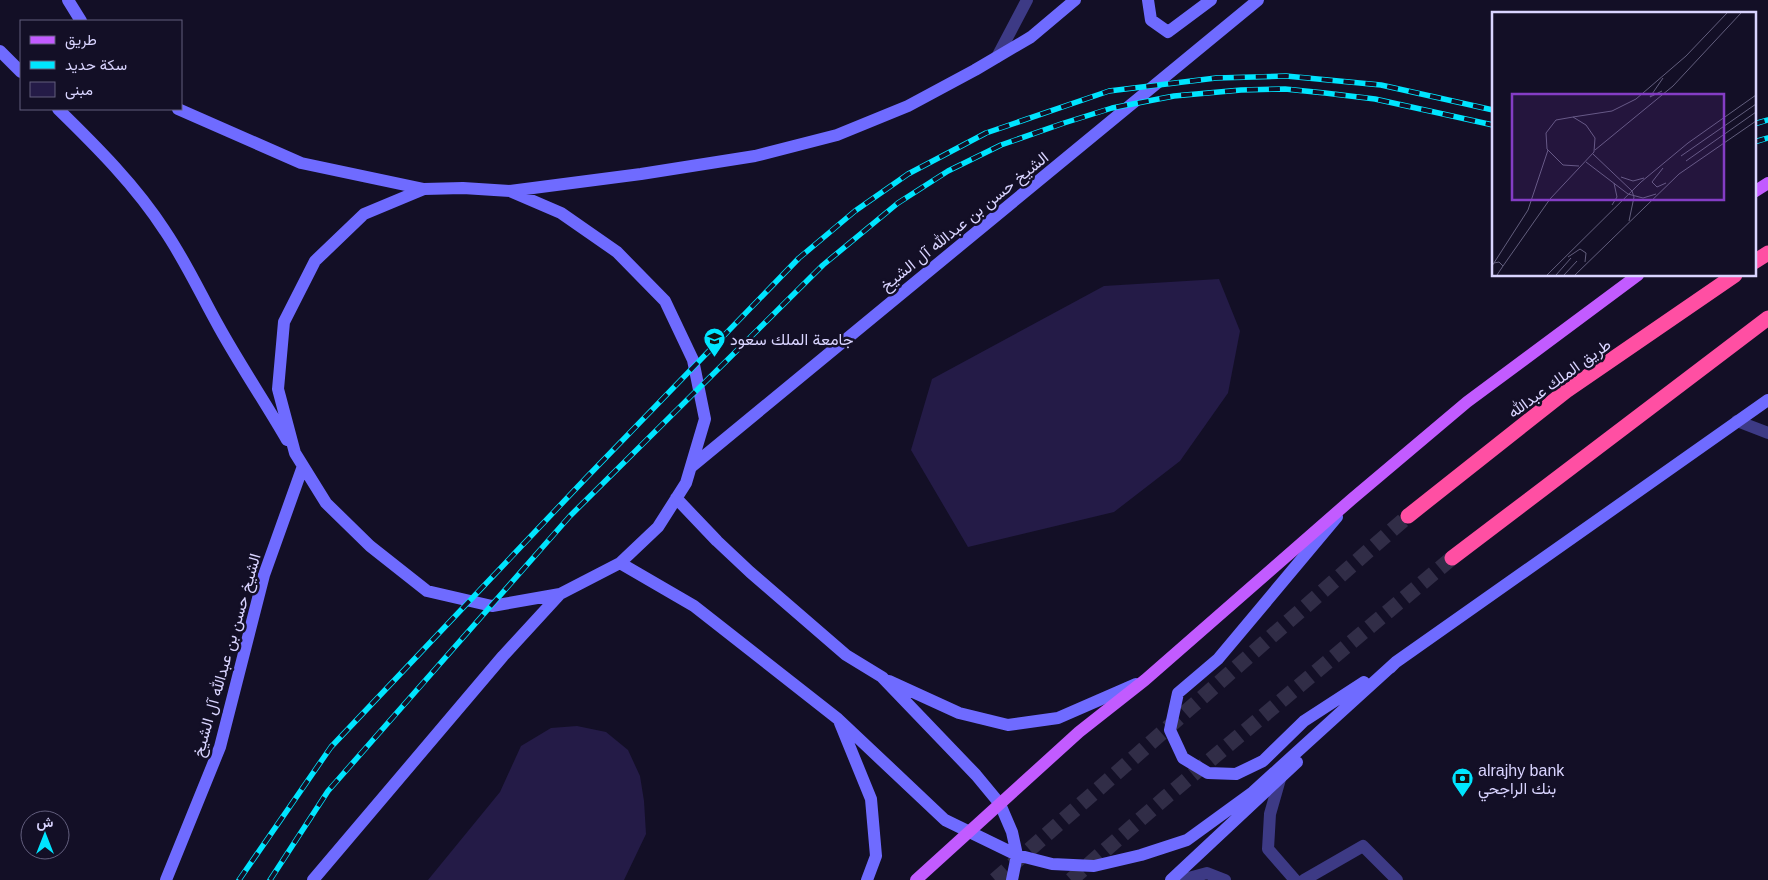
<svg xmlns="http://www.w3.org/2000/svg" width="1768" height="880" font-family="Helvetica,Vazirmatn,sans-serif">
	<rect width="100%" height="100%" fill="#130f26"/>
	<path fill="#241b47" d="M1219 279 1240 331 1228 393 1180 461 1114 512 968 547 911 450 932 379 1104 286Z
		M577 726 606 732 628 750 640 776 644 801 646 834 624 880H428L500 792 521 746 551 728Z"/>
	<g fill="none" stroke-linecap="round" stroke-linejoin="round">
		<path stroke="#312d47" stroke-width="15" stroke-dasharray="15 8" stroke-linecap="butt" d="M995 880 1408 516
			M1071 880 1166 797 1452 558"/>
		<path stroke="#3d3a85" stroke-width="12" d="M997 57 1027 0
			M1737 421 1768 433
			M1280 779 1270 814 1268 849 1295 880
			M1181 880 1207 873 1225 880
			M1304 880 1363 846 1397 880"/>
		<path stroke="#6f6bff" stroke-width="12" d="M68 0 81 21
			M1148 0 1151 20 1168 32 1211 0
			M0 51 21 72
			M58 109C96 146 136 186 165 231 186 262 201 295 219 327 240 365 265 402 287 440
			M178 109 301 163 424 189
			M510 191 641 174 755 156 837 135 908 106 975 70 1031 37 1075 0
			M691 467 1258 0
			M676 498 717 541 750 572 846 655 882 677 976 775 1000 804 1012 832 1017 855 1012 880
			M1337 517 1218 659 1178 693 1170 730 1183 758 1208 773 1236 774 1263 761 1304 721 1364 682
			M620 563 694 606 838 719 945 820 1017 855 1052 864 1094 866 1141 855 1187 840 1253 792 1396 662
			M1390 668 1396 662 1768 400
			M889 681 959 713 1008 725 1058 718 1136 684
			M840 723 871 799 876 856 867 880
			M166 880 220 747 264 575 303 466
			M313 880 503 656 560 594 620 563 658 527 686 483 705 419 693 360 665 301 617 252 561 213 510 191 463 188 424 189 364 214 315 261 284 322 278 389 295 453 326 503 370 546 427 591 492 606 560 594
			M1171 880 1297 762"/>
		<path stroke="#c25bff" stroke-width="12" d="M1754 192 1768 183
			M916 880 1079 732 1145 680 1352 499 1467 402 1638 275"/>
		<path stroke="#ff4fa3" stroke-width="15" d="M1754 262 1768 253
			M1408 516 1566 391 1735 275
			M1452 558 1768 318"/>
		<defs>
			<path id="rail" d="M1754 124 1768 120
				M1754 142 1768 138
				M239 880 331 747 587 477 799 258 855 211 908 174 986 133 1109 91 1216 78 1286 76 1381 85 1493 110
				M270 880 328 791 570 516 823 265 898 203 948 171 1001 145 1064 123 1112 108 1174 96 1241 90 1285 89 1325 93 1375 99 1493 125"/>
		</defs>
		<use href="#rail" stroke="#00e5ff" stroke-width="5.5"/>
		<use href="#rail" stroke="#130f26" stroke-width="4" stroke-dasharray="11" stroke-linecap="butt"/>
	</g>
	<defs>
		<symbol id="university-pin" viewBox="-11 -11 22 30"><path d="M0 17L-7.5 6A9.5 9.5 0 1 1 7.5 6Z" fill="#00e5ff" stroke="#130f26"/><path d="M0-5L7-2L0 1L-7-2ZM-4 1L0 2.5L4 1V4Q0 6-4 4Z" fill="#111"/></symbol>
		<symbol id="bank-pin" viewBox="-11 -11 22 30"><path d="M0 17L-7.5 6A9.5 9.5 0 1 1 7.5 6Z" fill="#00e5ff" stroke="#130f26"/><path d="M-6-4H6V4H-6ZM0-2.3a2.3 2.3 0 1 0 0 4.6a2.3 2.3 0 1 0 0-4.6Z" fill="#111"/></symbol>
	</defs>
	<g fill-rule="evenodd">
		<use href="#university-pin" x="702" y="326" width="25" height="34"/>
		<use href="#bank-pin" x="1450" y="766" width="25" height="34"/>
	</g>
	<g text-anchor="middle" stroke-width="5" stroke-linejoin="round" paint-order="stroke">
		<g font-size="16" fill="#d9d4ff" stroke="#130f26">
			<text transform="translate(964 221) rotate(-39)" y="6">الشيخ حسن بن عبدالله آل الشيخ</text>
			<text transform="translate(1559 378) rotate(-36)" y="6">طريق الملك عبدالله</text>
			<text transform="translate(226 655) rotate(-74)" y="6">الشيخ حسن بن عبدالله آل الشيخ</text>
		</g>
		<g font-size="16" fill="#d9d4ff" stroke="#130f26" text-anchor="start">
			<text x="730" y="345">جامعة الملك سعود</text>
			<text x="1478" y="776">alrajhy bank<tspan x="1478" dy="18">بنك الراجحي</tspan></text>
		</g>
	</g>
	<g transform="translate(1492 12)">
		<rect width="264" height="264" fill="#130f26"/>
		<path fill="none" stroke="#625e7d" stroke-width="1" d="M170 79 158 85 171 66M81 105 120 99 144 87 194 44 235 1M103 138 181 74 249 1M101 142 140 179 142 185 137 209M189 144 264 92M194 149 264 100M94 150 136 182 151 186 164 182M171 156 160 170 165 175 174 171M129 165 141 169 152 166M120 193 125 185 122 171M76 245 88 237 94 241 93 250M2 251 7 250 11 254 5 263M0 254 36 198 56 138M11 254 58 187 102 140 103 126 94 113 81 105 64 108 54 121 55 137 71 153 87 154M55 263 149 170 196 131 264 83M64 263 79 246M72 263 85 249M83 263 187 162 264 109"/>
		<path fill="#843dc5" fill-opacity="0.15" stroke="#843dc5" stroke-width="2.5" d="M20 82H232V188H20Z"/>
		<rect width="264" height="264" fill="none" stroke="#d9d4ff" stroke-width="2.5"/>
	</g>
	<rect x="20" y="20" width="162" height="90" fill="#130f26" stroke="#625e7d"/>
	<rect x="30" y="36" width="25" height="8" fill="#c25bff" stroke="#625e7d"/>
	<text x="65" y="45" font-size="15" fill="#d9d4ff">طريق</text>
	<rect x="30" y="61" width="25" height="8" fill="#00e5ff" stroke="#625e7d"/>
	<text x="65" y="70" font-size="15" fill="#d9d4ff">سكة حديد</text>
	<rect x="30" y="82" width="25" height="15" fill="#241b47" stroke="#625e7d"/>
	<text x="65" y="95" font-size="15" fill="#d9d4ff">مبنى</text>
	<g transform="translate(45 835)"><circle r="24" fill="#130f26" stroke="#625e7d"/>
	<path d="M0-4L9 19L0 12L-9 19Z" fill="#00e5ff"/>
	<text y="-8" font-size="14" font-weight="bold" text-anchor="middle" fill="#d9d4ff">ش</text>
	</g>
</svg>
